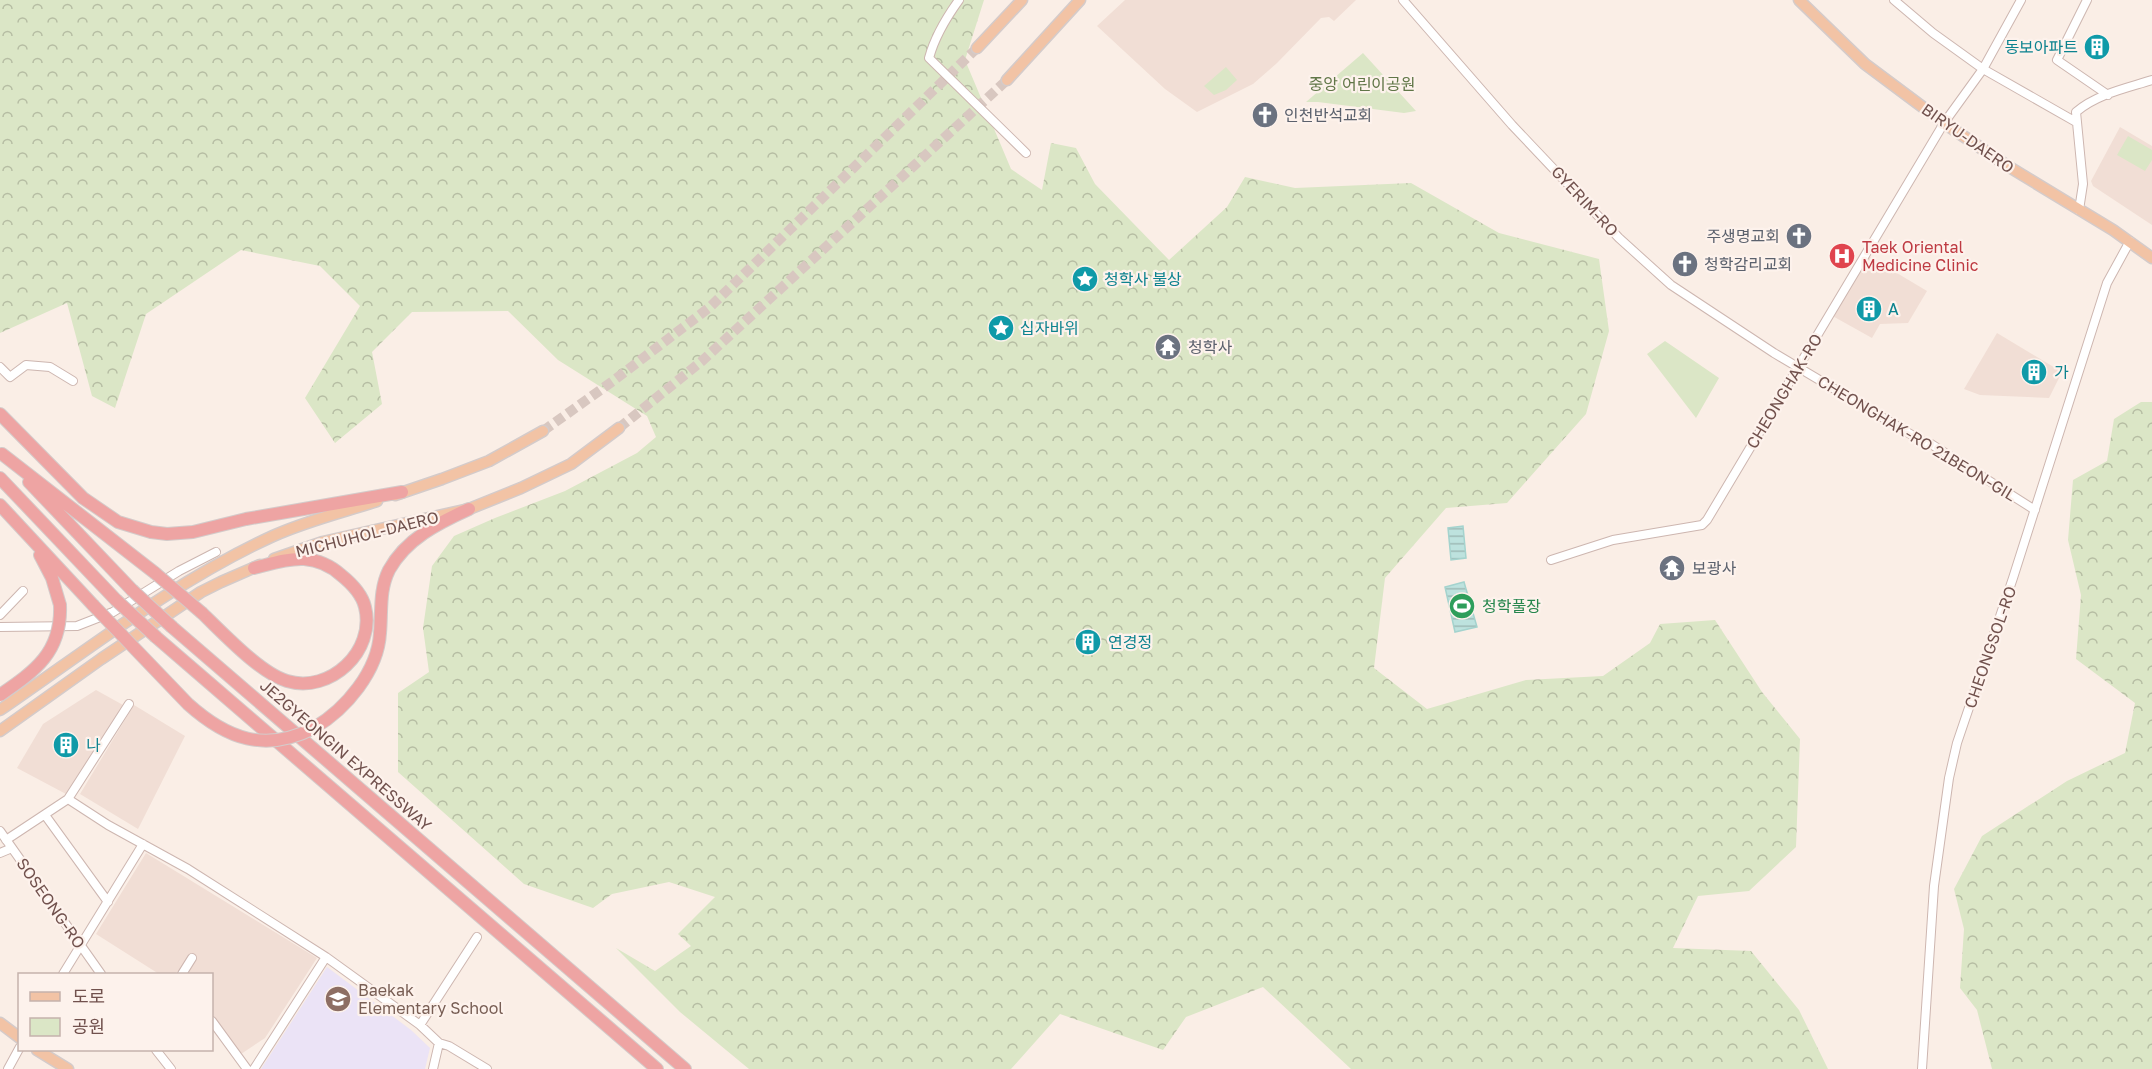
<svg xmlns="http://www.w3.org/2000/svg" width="2152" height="1069" font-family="'Golos Text','Noto Sans KR',sans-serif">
	<defs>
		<pattern id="forest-crowns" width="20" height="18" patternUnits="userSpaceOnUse" patternTransform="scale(1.5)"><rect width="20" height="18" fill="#dbe6c6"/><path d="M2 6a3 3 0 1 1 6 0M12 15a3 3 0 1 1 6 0" fill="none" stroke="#b6bda3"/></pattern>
		<pattern id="water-rules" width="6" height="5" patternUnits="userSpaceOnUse" patternTransform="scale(1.5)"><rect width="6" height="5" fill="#bde2de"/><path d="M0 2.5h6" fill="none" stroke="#9ebab6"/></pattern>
	</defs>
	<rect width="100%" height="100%" fill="#faeee6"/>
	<path fill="#f1ded5" d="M1125 0H1356L1334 21 1329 17 1321 18 1277 63 1253 84 1197 112 1165 89 1097 26Z
		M2120 127 2152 146V225L2093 186 2091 181Z
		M1865 254 1927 291 1908 323 1880 324 1872 338 1829 314Z
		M1997 333 2062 372 2049 398 1980 395 1964 389Z
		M96 690 123 705 66 794 17 768 43 724Z
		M134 705 185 736 138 829 80 794Z
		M146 853 317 958 265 1038 241 1054 212 1015V974H181L178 971 174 974H159L96 934Z"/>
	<path fill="#ebe3f6" d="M327 967 411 1030 430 1048 425 1069H261Z"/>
	<path fill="#dbe6c6" d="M1363 53 1416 111 1404 113 1318 102H1306Z
		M1226 67 1237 80 1226 90 1214 95 1204 86Z
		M2128 136 2152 150V160L2145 171 2117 155Z
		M1665 341 1719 378 1696 418 1647 354Z"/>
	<path fill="url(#forest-crowns)" d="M0 0H984L965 60 1011 169 1042 190 1051 143 1076 148 1095 184 1169 260 1227 207 1245 177 1295 188 1411 183 1499 233 1599 259 1609 331 1586 414 1507 503 1446 508 1385 578 1374 668 1427 709 1526 680 1603 676 1650 643 1660 624 1715 620 1762 692 1800 739 1796 847 1749 891 1698 896 1673 948 1751 951 1799 1010 1828 1069H1351L1263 987 1186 1017 1163 1050 1060 1014 1011 1069H749L680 1012 616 948 655 971 691 946 678 934 715 897 669 882 612 894 593 908 524 884 398 772V693L429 672 423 628 432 566 454 536 495 518 565 491 637 453 656 437 647 416 558 360 508 311 412 312 372 352 382 404 335 443 305 398 360 306 320 266 241 250 146 314 115 408 92 396 67 303 0 333Z
		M2141 402H2152V1069H1992L1977 1010 1960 988 1964 929 1954 889 1982 836 2067 781 2125 753 2135 703 2076 659 2081 595 2068 540 2073 480 2107 461 2114 419Z"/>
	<path fill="url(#water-rules)" stroke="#a4d3ce" stroke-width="1.5" d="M1463 526 1466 558 1451 560 1448 528Z
		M1464 582 1477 627 1455 632 1445 587Z"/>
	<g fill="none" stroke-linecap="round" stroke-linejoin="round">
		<path stroke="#d8c7c0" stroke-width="10" stroke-dasharray="10 5" stroke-linecap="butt" d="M619 428 702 361 1007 80
			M543 431 613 381 710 307 977 48"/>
		<defs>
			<path id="minor" d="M959 0C946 18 935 36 929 58L1026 153
				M1403 0 1512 125 1619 238 1671 285 1774 353 1922 441 1931 444 2035 510
				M1894 0 1933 33 1983 69 2076 122
				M2087 0 2057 60 2108 95
				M2079 210 2083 184 2076 112C2097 94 2127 88 2152 80
				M0 367 10 377 26 365 50 367 73 381
				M1551 560 1613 540 1702 525 1707 520 1944 123 1983 69 2021 0
				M0 615 23 591
				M0 627 77 626 113 612 179 571 216 552
				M68 799 108 825 188 869 326 957 420 1025 439 1043 433 1069
				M45 815 108 902
				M0 831 101 974
				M6 840 68 799 129 704
				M0 853 12 848
				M63 974 143 844
				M182 974 192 958
				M212 1021 247 1069
				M420 1025 477 937
				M439 1043 449 1046 487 1069
				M156 1050 171 1069
				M8 1069 20 1047
				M254 1069 326 957
				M1922 1069 1934 886 1949 778 1957 743 2013 578 2107 283 2130 241"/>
			<path id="major" d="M1799 0 1865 64 1944 123 2006 165 2113 230 2152 258
				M977 48 1022 0
				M1007 80 1080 0
				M395 495 442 479 489 461 543 431
				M274 559 323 542 469 509 521 488 571 464 619 428
				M0 710C89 649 175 581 273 536 306 521 343 512 377 501
				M0 731 101 659 201 592 221 582 260 565
				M0 1023 20 1038
				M37 1050 68 1069"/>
			<path id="highway" d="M0 414 83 498 118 522 151 532 167 534 193 532 246 519 402 492
				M2 454 155 573
				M0 478 116 600
				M29 482 132 590
				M0 505 93 605
				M40 555 52 578 60 605
				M202 613C223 633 260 673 287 681 330 694 376 651 365 607 362 594 351 583 341 575 331 566 317 560 304 559 287 558 270 564 254 568
				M172 627 685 1069
				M156 637 657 1069
				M314 728C346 709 378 671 380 633 382 611 379 590 389 570 406 539 438 523 469 509"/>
		</defs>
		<use href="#minor" stroke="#cdb6b0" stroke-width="10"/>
		<use href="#major" stroke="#d4cbca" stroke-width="13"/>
		<use href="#highway" stroke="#d4cbca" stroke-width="14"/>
		<use href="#minor" stroke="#fff" stroke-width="8"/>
		<use href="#major" stroke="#f2c3a5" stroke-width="10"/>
		<use href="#highway" stroke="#eea4a3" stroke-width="12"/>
		<defs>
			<path id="highway-bridge" d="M155 573 202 613
				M132 590 172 627
				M116 600 156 637
				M93 605 188 704C227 739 265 753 314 728
				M0 695C35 671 62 652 60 605"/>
		</defs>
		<use href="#highway-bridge" stroke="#d4cbca" stroke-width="14" stroke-linecap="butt"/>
		<use href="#highway-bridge" stroke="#eea4a3" stroke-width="12"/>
	</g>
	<defs>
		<symbol id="building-disc" viewBox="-11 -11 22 22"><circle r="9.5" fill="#0f9aa8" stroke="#fdf2ec"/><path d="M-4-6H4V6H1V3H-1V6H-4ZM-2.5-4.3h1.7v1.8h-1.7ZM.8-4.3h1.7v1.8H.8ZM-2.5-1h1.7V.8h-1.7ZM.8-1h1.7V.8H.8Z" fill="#fff"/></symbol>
		<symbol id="church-disc" viewBox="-11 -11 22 22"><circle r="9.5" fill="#6b7280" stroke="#fdf2ec"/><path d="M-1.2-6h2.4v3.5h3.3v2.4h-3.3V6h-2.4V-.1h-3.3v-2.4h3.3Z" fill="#fff"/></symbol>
		<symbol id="hospital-disc" viewBox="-11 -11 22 22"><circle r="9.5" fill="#e0444e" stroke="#fdf2ec"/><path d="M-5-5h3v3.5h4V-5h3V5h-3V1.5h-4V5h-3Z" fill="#fff"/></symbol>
		<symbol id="sight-disc" viewBox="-11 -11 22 22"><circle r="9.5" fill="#0f9aa8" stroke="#fdf2ec"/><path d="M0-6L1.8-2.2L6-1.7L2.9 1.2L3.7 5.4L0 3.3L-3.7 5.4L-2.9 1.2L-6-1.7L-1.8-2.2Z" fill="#fff"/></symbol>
		<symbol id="temple-disc" viewBox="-11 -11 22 22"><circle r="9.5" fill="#6b7280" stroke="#fdf2ec"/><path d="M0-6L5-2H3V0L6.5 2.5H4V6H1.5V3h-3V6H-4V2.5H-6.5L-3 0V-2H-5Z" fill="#fff"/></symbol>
		<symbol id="stadium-disc" viewBox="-11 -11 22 22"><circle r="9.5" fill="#2e9e5b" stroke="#fdf2ec"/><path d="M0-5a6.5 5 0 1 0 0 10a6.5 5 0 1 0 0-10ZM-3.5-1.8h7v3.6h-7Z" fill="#fff"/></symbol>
		<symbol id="school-disc" viewBox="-11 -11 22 22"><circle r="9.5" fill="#8d6e63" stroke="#fdf2ec"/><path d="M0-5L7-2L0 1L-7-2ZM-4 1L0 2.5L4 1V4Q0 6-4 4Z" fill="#fff"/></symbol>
	</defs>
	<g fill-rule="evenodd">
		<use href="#building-disc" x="2082" y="32" width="30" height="30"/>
		<use href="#church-disc" x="1250" y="100" width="30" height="30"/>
		<use href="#church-disc" x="1784" y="221" width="30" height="30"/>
		<use href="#hospital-disc" x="1827" y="241" width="30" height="30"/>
		<use href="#church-disc" x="1670" y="249" width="30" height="30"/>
		<use href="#sight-disc" x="1070" y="264" width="30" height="30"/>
		<use href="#building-disc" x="1854" y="294" width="30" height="30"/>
		<use href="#sight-disc" x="986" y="313" width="30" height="30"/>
		<use href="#temple-disc" x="1153" y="332" width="30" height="30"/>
		<use href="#building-disc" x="2019" y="357" width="30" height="30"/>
		<use href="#temple-disc" x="1657" y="553" width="30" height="30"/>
		<use href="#stadium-disc" x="1447" y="591" width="30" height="30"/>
		<use href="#building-disc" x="1073" y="627" width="30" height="30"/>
		<use href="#building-disc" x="51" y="730" width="30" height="30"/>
		<use href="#school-disc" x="323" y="984" width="30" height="30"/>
	</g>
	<g text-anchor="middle" stroke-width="4.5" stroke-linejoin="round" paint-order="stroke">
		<g font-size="16" fill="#0d838f" stroke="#fdf2ec" text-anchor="start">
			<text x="2078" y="53" text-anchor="end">동보아파트</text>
			<text x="1104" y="285">청학사 불상</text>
			<text x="1888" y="315">A</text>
			<text x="1020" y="334">십자바위</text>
			<text x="2054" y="378">가</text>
			<text x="1108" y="648">연경정</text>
			<text x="86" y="751">나</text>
		</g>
		<g font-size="16" fill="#607647" stroke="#fdf2ec">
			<text x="1362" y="90">중앙 어린이공원</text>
		</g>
		<g font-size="16" fill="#5b616d" stroke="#fdf2ec" text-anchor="start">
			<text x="1284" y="121">인천반석교회</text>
			<text x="1780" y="242" text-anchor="end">주생명교회</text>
			<text x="1704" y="270">청학감리교회</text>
			<text x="1188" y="353">청학사</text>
			<text x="1692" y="574">보광사</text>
		</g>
		<g font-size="16" fill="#71514d" stroke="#fdf2ec">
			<text transform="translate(1968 138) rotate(35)" y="6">BIRYU-DAERO</text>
			<text transform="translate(1585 201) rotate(47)" y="6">GYERIM-RO</text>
			<text transform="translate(1784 391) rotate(-59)" y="6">CHEONGHAK-RO</text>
			<text transform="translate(1917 438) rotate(31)" y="6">CHEONGHAK-RO 21BEON-GIL</text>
			<text transform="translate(367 534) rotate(-14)" y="6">MICHUHOL-DAERO</text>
			<text transform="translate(1990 647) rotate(-71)" y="6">CHEONGSOL-RO</text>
			<text transform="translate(346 755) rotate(41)" y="6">JE2GYEONGIN EXPRESSWAY</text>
			<text transform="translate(51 903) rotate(55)" y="6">SOSEONG-RO</text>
		</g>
		<g font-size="16" fill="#be3a42" stroke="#fdf2ec" text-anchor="start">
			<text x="1862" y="253">Taek Oriental<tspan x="1862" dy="18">Medicine Clinic</tspan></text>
		</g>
		<g font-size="16" fill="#27864d" stroke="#fdf2ec" text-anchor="start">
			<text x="1482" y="612">청학풀장</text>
		</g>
		<g font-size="16" fill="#785e54" stroke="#fdf2ec" text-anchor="start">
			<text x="358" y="996">Baekak<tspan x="358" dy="18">Elementary School</tspan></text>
		</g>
	</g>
	<rect x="18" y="973" width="195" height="78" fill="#fdf2ec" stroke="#c5b2ac" stroke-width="1.5"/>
	<rect x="30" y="992" width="30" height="9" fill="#f2c3a5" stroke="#c5b2ac" stroke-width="1.5"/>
	<text x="72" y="1003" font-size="18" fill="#71514d">도로</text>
	<rect x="30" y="1018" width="30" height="18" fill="#dbe6c6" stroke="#c5b2ac" stroke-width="1.5"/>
	<text x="72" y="1033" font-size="18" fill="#71514d">공원</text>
</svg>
